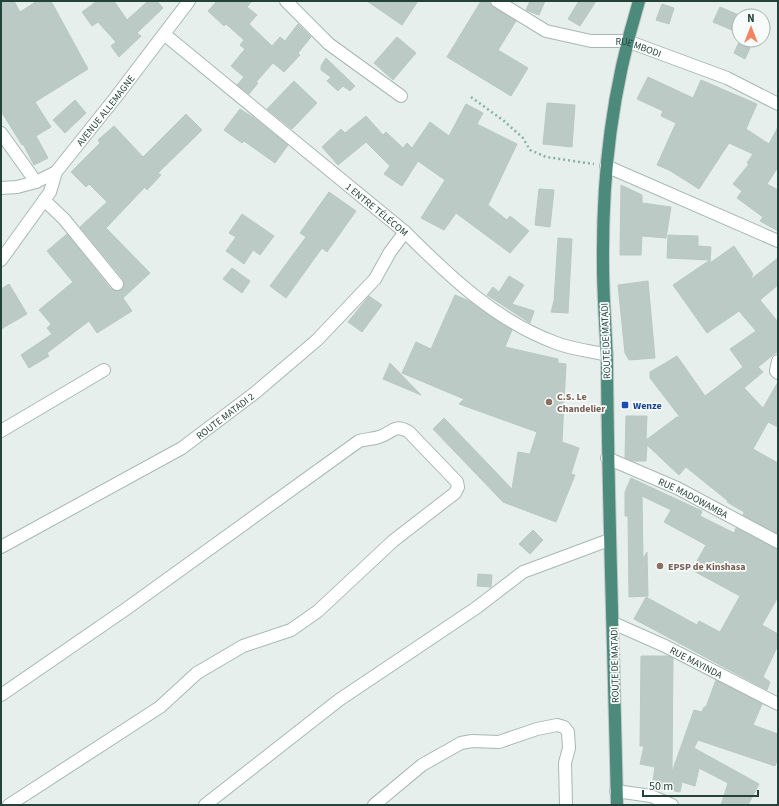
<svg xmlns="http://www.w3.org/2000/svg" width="779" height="806" font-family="'Source Sans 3',sans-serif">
	<rect width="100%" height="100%" fill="#e6efeb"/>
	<path fill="#bbcac4" stroke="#b8c9c2" d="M1 1H14L20 12 37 1H51L88 69 35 102 51 127 36 136 48 158 34 165 23 144 22 145 1 111Z
		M97 1H114L127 20 148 1H157L163 8 137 33 141 36 119 57 111 46 116 42 98 22 92 26 82 12Z
		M217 1H252L247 7 257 15 249 24 272 46 280 37 285 41 298 24 311 37 298 53 300 55 284 72 273 63 256 82 258 83 249 94 237 85 244 77 231 66 245 49 240 45 244 40 226 24 224 26 208 11Z
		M367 1H418L402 25Z
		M481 1H488L493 7 516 21 498 50 528 68 511 96 447 57Z
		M530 1H545L539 15 526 10Z
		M579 1H596L580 26 568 19Z
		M662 4 674 8 669 24 656 20Z
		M720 7 739 15V33L713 22Z
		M397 37 416 53 393 80 374 63Z
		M739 42 750 48 745 59 734 53Z
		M326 58 355 86 350 91 343 86 338 91 327 81 331 77 321 70V66Z
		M648 77 693 98 701 80 757 104 746 129 769 144 778 127V167L767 184 778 190V231L760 221 763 217 737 198 742 191 733 184 749 164 747 163 753 154 729 143 699 189 669 170 657 165 676 123 661 116 663 111 637 99Z
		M294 81 317 103 292 129 267 109Z
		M75 100 86 113 65 133 53 120Z
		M547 103 575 105 572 147 543 144Z
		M466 104 483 113 477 124 517 144 488 205 507 220 510 216 529 231 510 253 456 213 444 230 421 218 445 180 418 161 402 186 384 174 390 166 366 142 338 165 322 147 341 129 345 133 366 116 383 135 386 132 403 148 407 143 412 148 430 122 449 136Z
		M240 109 257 120 288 145 275 163 244 141 242 143 224 130Z
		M186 114 202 130 158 173 161 175 147 190 145 187 106 228 150 273 123 298 132 311 97 333 89 321 47 353 49 356 29 368 21 355 52 334 47 328 51 324 39 310 73 282 47 251 67 234 111 289 119 291 124 286 123 279 80 227 107 202 89 184 86 187 71 172 100 143 98 140 114 126 143 157Z
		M621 185 642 195V203L671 207 666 238 642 236 641 255H620Z
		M539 189 554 190 550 227 535 225Z
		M329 192 356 211 327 252 322 248 286 298 270 286 306 237 300 233Z
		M242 214 274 236 260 255 253 250 244 264 226 251 236 237 229 233Z
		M668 235 698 236V246L711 247 710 263 734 246 753 274 750 280 778 258V285L760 300 778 322V351L758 367 763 372 744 388 763 408 778 382V427L768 422 753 449 778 463V534L743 515 744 512 727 502 728 501 686 467 679 475 647 445 646 461H632L625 458 626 416H647L646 440 677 417H680L650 378V372L677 356 705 396 743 367 730 349 756 331 739 311 707 333 673 285 710 260 667 258Z
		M558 238 572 239 568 313 551 312 554 301Z
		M232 268 250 281 242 293 223 279Z
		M509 276 524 285 512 304 534 311 530 323 487 295 493 287 499 292Z
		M648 281 655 358 629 360 625 353 618 285Z
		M9 284 27 314 1 329V289Z
		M455 295 469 301 512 330 505 347 558 359V363L566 364 562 442 579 448 571 474 575 475 556 522 503 502 433 429 444 418 512 489 518 452 530 454 537 432 459 404 464 399 402 373 416 342 431 349Z
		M369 296 382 305 362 332 348 322Z
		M390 363 421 395 383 379Z
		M631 478 702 511 700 516 734 533 736 528 778 549V597L762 625 778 634V645L763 677 770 682 767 690 634 619 646 597 697 625 699 621 720 632 740 596 692 570 706 545 664 522 671 510 642 496 643 559 647 552 648 596 629 597 628 516H625V492Z
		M533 530 543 540 530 554 519 544Z
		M478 574 492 575 491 587 477 586Z
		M641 656H668L673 658 672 772 694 710 702 712 704 707H706L716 680 762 704 753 725 778 734V758L775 766 698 740 694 748 759 784 748 805H721L728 783 699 768 695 786 682 782 680 792 652 787 655 767 640 764 644 746H640Z"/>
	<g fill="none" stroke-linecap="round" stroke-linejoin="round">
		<defs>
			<g id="minor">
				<path d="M286 1 329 44 401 96"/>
				<path id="s1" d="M497 1 546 31 591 41H627L727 78 778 104"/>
				<path id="s2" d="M164 34 405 232C449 276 496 321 556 343 572 349 590 351 607 355"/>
				<path d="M1 133 36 182"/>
				<path d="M606 166 778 241"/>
				<path id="s3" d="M1 188 17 187 36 182 56 172 116 97 189 1"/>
				<path d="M44 200 64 219 117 284"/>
				<path d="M1 260 50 192 56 172"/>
				<path d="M778 361 776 371 778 373"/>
				<path d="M1 431 104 370"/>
				<path id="s4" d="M607 458 677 488 778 542"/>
				<path id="s5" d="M1 547 182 448 256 392 317 340 375 279 390 252 405 232"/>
				<path id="s6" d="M613 623 665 646 778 704"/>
				<path d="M1 695 126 609 359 441C366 439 373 439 379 437 393 433 393 423 409 432L457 482 458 487 455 493 393 541 318 611 291 630 243 646 197 673 160 707 9 805"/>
				<path d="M616 791 651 796 672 805"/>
				<path d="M205 805 339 700 476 608 523 572 609 540"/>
				<path d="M374 805 422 765 461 743 472 741 499 742 537 729 557 725 564 727 568 732 569 748 565 763 566 805"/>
			</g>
			<path id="trunk" d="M617 805C614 657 608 510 607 363 606 330 603 298 603 265 602 173 612 90 639 1"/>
		</defs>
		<use href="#minor" stroke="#a8b8b2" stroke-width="14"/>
		<use href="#trunk" stroke="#c2cac8" stroke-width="14"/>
		<path stroke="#86b3a5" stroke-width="2.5" stroke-dasharray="2 3" stroke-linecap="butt" d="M471 97 504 121 523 138 530 150 546 157 594 164"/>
		<use href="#minor" stroke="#fff" stroke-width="12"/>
		<use href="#trunk" stroke="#4c8a7c" stroke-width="12"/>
	</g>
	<g fill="#8d6e63" stroke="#f7fbf9" stroke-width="1.5">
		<circle cx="549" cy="402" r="4"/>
		<circle cx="660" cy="566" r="4"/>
	</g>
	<rect fill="#1a4fb4" stroke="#f7fbf9" stroke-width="1.5" x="621" y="401" width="8" height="8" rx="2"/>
	<g text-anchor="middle" stroke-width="3.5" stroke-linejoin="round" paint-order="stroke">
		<g font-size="10" fill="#24423a" stroke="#f7fbf9">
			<text dy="4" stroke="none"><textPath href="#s1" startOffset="152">RUE MBODI</textPath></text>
			<text dy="4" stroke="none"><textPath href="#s3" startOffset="137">AVENUE ALLEMAGNE</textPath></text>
			<text dy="4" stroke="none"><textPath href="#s2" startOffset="276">1 ENTRE TÉLÉCOM</textPath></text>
			<text transform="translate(605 341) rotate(-92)" y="4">ROUTE DE MATADI</text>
			<text dy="4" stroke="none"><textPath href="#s5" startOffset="260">ROUTE MATADI 2</textPath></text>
			<text dy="4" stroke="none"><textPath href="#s4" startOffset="95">RUE MADOWAMBA</textPath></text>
			<text dy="4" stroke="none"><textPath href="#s6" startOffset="92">RUE MAYINDA</textPath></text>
			<text transform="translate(614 665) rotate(-91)" y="4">ROUTE DE MATADI</text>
		</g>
		<g font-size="10" font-weight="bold" fill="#785e54" stroke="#f7fbf9" text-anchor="start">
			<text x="557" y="400">C.S. Le<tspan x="557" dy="12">Chandelier</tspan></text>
			<text x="668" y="570">EPSP de Kinshasa</text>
		</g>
		<g font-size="10" font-weight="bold" fill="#164399" stroke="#f7fbf9" text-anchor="start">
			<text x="633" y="409">Wenze</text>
		</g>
	</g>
	<rect width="779" height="806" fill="none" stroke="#24423a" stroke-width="4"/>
	<g transform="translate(751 28)"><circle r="19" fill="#f7fbf9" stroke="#a3b1ad"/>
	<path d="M0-3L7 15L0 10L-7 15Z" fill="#f4845f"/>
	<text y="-6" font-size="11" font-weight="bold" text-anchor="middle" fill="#24423a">N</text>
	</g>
	<path d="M643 790v6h115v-6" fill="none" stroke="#24423a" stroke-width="2"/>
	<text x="649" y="790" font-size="12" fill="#24423a" stroke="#f7fbf9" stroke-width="3" paint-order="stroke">50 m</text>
</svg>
